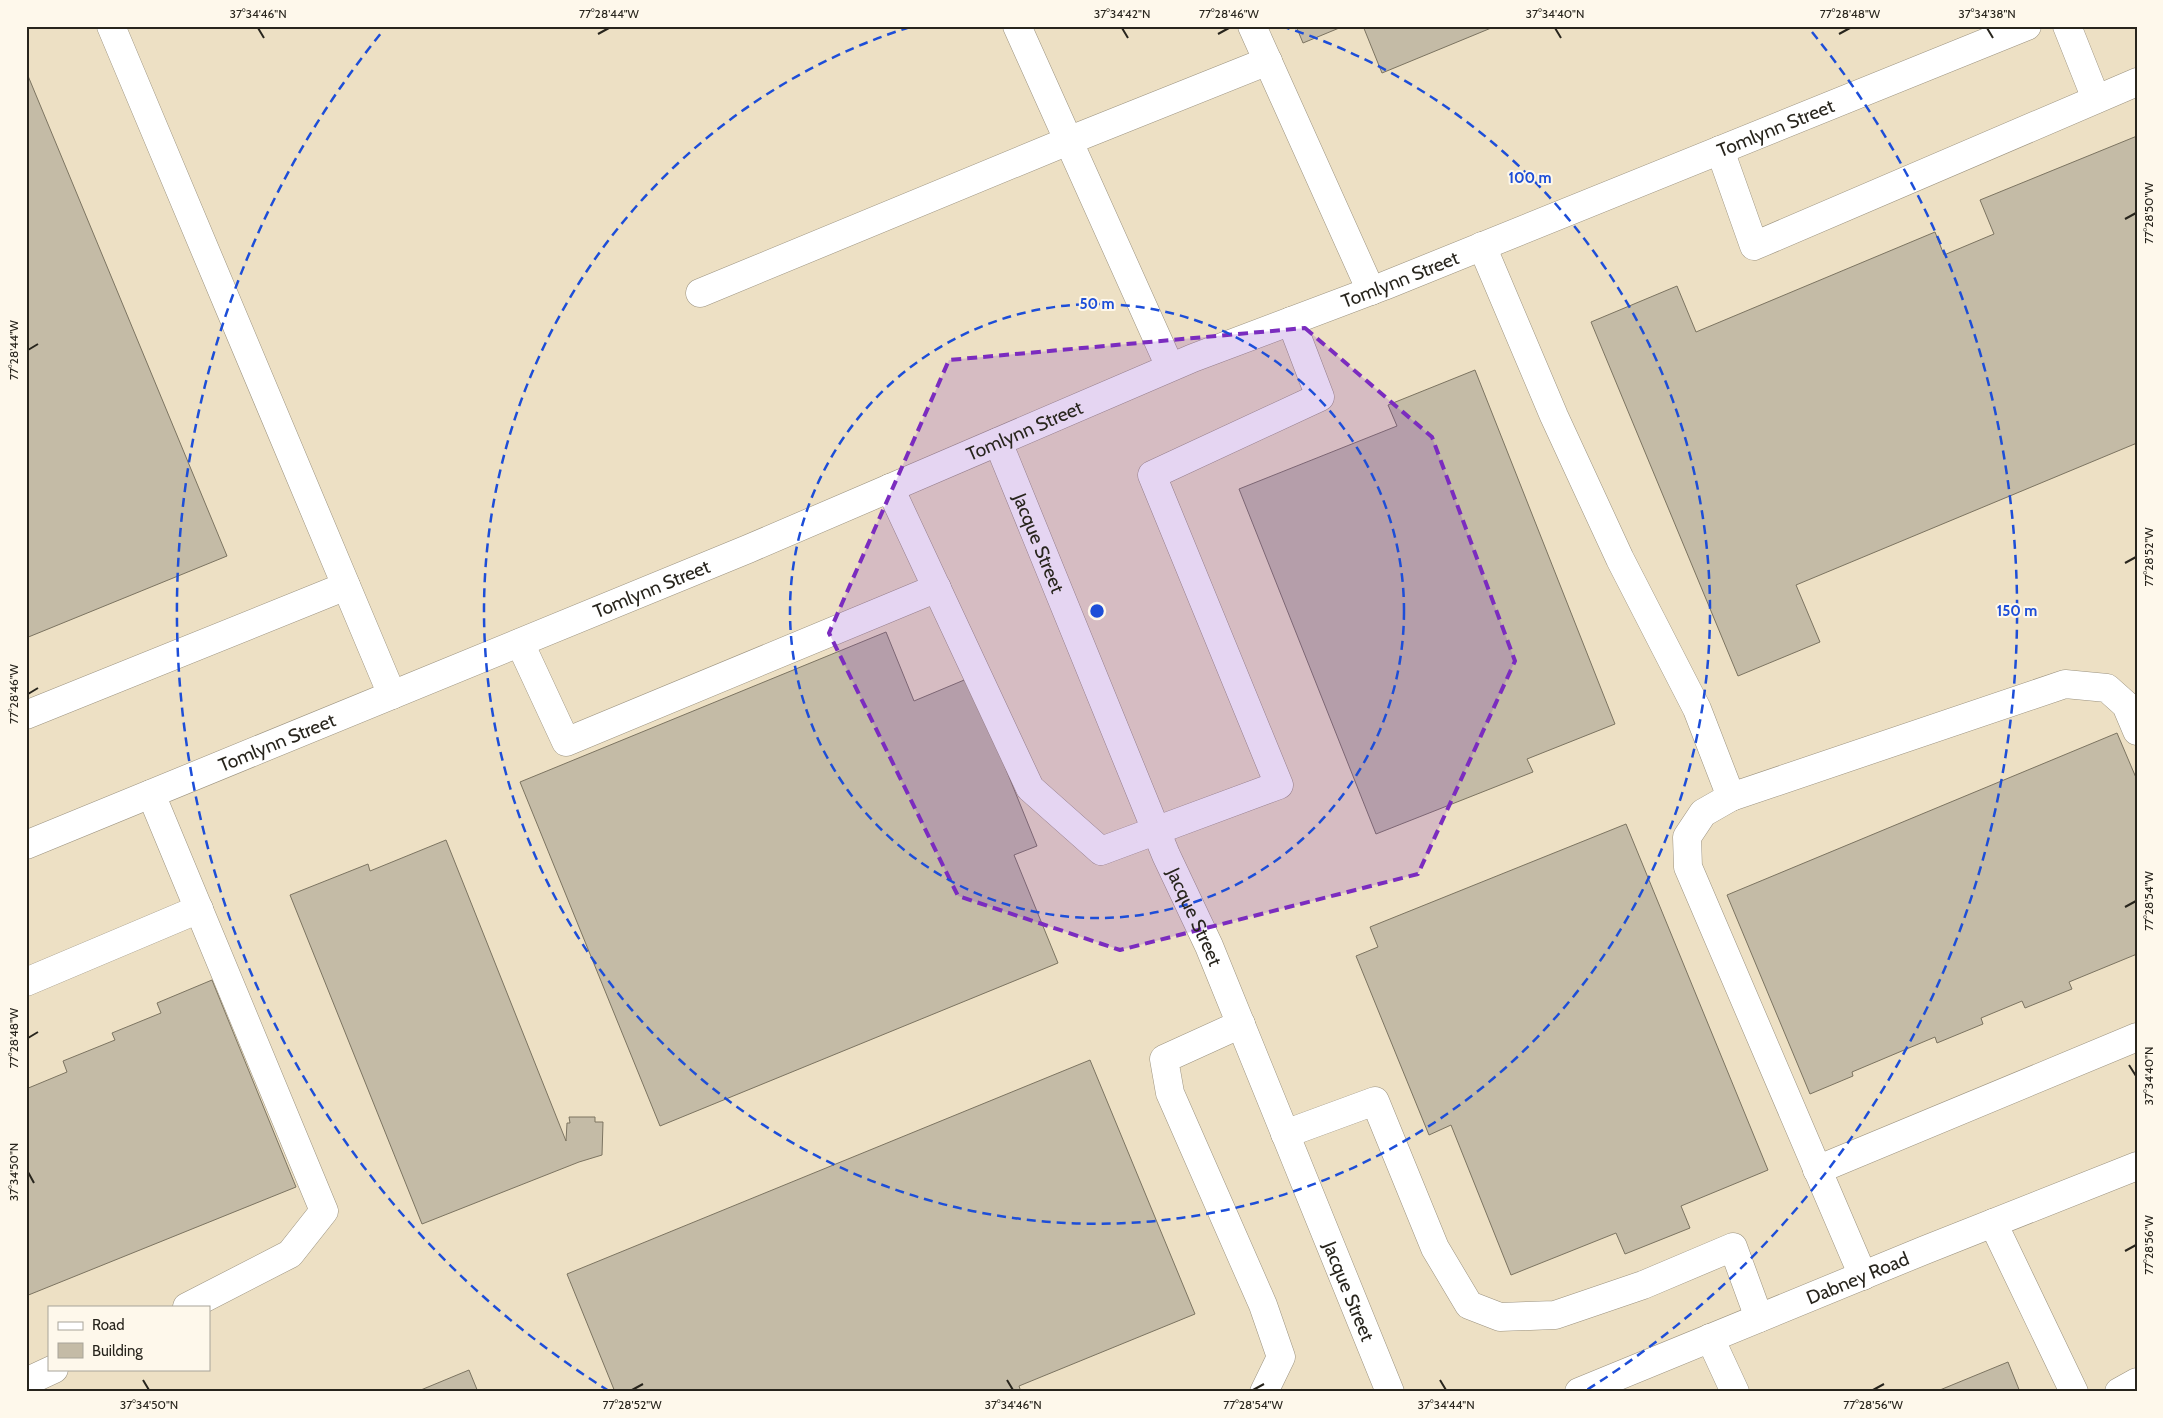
<svg xmlns="http://www.w3.org/2000/svg" width="2163" height="1418" font-family="Cabin,sans-serif">
	<rect width="100%" height="100%" fill="#f4ead5"/>
	<path fill="#ede0c4" fill-rule="evenodd" d="M26 26H2137V1392H26ZM49 1307H209V1369H49Z"/>
	<path fill="#c4bba6" stroke="#7c7461" d="M1296 26H1344L1303 43Z
		M1363 26H1496L1382 73Z
		M26 71 227 556 26 638Z
		M2137 136V443L1796 585 1820 642 1738 676 1591 322 1677 286 1696 332 1935 232 1944 255 1994 234 1980 200Z
		M1475 370 1615 724 1527 759 1533 772 1376 834 1239 489 1397 426 1388 405Z
		M886 632 914 701 969 678 1037 846 1014 855 1058 963 660 1126 520 782Z
		M2117 733 2137 780V954L2069 982 2072 989 2025 1008 2022 1001 1981 1018 1983 1024 1937 1043 1935 1037 1852 1072 1853 1076 1810 1094 1727 895Z
		M1626 824 1768 1170 1681 1206 1690 1228 1625 1254 1616 1233 1511 1275 1451 1125 1429 1135 1356 956 1378 947 1370 927Z
		M446 840 566 1141 567 1123H570L569 1117H595V1122H603L602 1155 579 1162 422 1224 290 895 368 864 370 871Z
		M212 980 296 1187 26 1296V1089L67 1072 63 1061 115 1040 112 1033 161 1013 157 1003Z
		M1090 1060 1195 1314 1019 1386 1021 1392H615L567 1274Z
		M2008 1362 2020 1392H1935Z
		M469 1370 478 1392H416Z"/>
	<g fill="none" stroke-linecap="round" stroke-linejoin="round">
		<defs>
			<g id="minor">
				<path d="M111 26 392 695"/>
				<path d="M1017 26 1170 367"/>
				<path d="M1252 26 1371 291"/>
				<path d="M2067 26 2096 99"/>
				<path d="M1720 150 1754 246 2137 82"/>
				<path d="M1482 246 1554 416 1620 559 1697 709 1731 797 2065 684 2107 688 2126 705 2137 731"/>
				<path d="M700 293 1068 141 1268 61"/>
				<path id="s1" d="M998 442 1166 855 1209 946 1390 1392"/>
				<path d="M890 488 1030 788 1101 851 1279 785 1152 475 1320 397 1291 321"/>
				<path d="M520 643 566 742 937 588"/>
				<path d="M26 715 346 586"/>
				<path d="M151 794 324 1211 290 1254 187 1307"/>
				<path d="M1731 797 1703 813 1687 837 1688 867 1863 1276"/>
				<path id="s2" d="M26 845 748 549 1193 358 1384 286 2027 26"/>
				<path d="M26 982 199 909"/>
				<path d="M1241 1024 1164 1059 1170 1093 1263 1305 1281 1357 1264 1392"/>
				<path d="M1285 1134 1375 1101 1435 1248 1469 1305 1500 1317 1555 1315 1643 1285 1733 1247 1759 1318"/>
				<path d="M1817 1170 2137 1037"/>
				<path d="M1993 1223 2074 1392"/>
				<path d="M1710 1338 1735 1392"/>
				<path d="M26 1382 54 1369"/>
				<path id="s3" d="M1579 1392 1925 1250 2137 1166"/>
				<path d="M2119 1392 2137 1382"/>
			</g>
		</defs>
		<use href="#minor" stroke="#9b927f" stroke-width="29"/>
		<use href="#minor" stroke="#fff" stroke-width="28"/>
	</g>
	<path fill="#7b2cbf" fill-opacity="0.2" stroke="#7b2cbf" stroke-width="4" stroke-dasharray="10 6" stroke-linejoin="round" d="M1305 328 1432 437 1515 661 1418 874 1120 950 958 896 829 633 949 360Z"/>
	<path fill="none" stroke="#28251d" stroke-width="2" d="M258 28 264 38M1122 28 1128 38M1555 28 1561 38M1987 28 1993 38M598 34 609 28M1218 34 1229 28M1839 34 1850 28M2125 219 2136 213M28 350 38 344M2125 563 2136 557M28 694 38 688M2125 907 2136 901M28 1038 38 1032M2129 1065 2136 1076M28 1172 34 1183M2125 1251 2136 1245M143 1380 149 1390M1007 1380 1013 1390M1440 1380 1446 1390M632 1390 643 1384M1253 1390 1264 1384M1873 1390 1884 1384"/>
	<g fill="none" stroke="#1d4ed8" stroke-width="2.5" stroke-dasharray="9 6">
		<circle cx="1097" cy="611" r="307"/>
		<path d="M1281 26A613 613 0 1 1 913 26"/>
		<path d="M609 1391A920 920 0 0 1 382 32M1812 32A920 920 0 0 1 1585 1391"/>
	</g>
	<g text-anchor="middle" stroke-width="4" stroke-linejoin="round" paint-order="stroke">
		<g font-size="19" fill="#28251d" stroke="#fef8eb">
			<text dy="7" stroke="none"><textPath href="#s2" startOffset="1891">Tomlynn Street</textPath></text>
			<text dy="7" stroke="none"><textPath href="#s2" startOffset="1486">Tomlynn Street</textPath></text>
			<text dy="7" stroke="none"><textPath href="#s2" startOffset="1081">Tomlynn Street</textPath></text>
			<text dy="7" stroke="none"><textPath href="#s1" startOffset="109">Jacque Street</textPath></text>
			<text dy="7" stroke="none"><textPath href="#s2" startOffset="676">Tomlynn Street</textPath></text>
			<text dy="7" stroke="none"><textPath href="#s2" startOffset="271">Tomlynn Street</textPath></text>
			<text dy="7" stroke="none"><textPath href="#s1" startOffset="514">Jacque Street</textPath></text>
			<text dy="7" stroke="none"><textPath href="#s3" startOffset="301">Dabney Road</textPath></text>
			<text dy="7" stroke="none"><textPath href="#s1" startOffset="919">Jacque Street</textPath></text>
		</g>
	</g>
	<circle cx="1097" cy="611" r="8" fill="#1d4ed8" stroke="#fef8eb" stroke-width="2.5"/>
	<g font-size="15" text-anchor="middle" font-weight="bold" fill="#1d4ed8" stroke="#fef8eb" stroke-width="4" stroke-linejoin="round" paint-order="stroke">
		<text x="1530" y="183">100 m</text>
		<text x="1097" y="309">50 m</text>
		<text x="2017" y="616">150 m</text>
	</g>
	<rect width="2163" height="1418" fill="none" stroke="#fef8eb" stroke-width="55"/>
	<rect x="48" y="1306" width="162" height="65" fill="#fef8eb" stroke="#a8a499"/>
	<rect x="58" y="1322" width="25" height="8" fill="#ffffff" stroke="#a8a499"/>
	<text x="92" y="1330" font-size="15" fill="#28251d">Road</text>
	<rect x="58" y="1343" width="25" height="15" fill="#c4bba6" stroke="#a8a499"/>
	<text x="92" y="1356" font-size="15" fill="#28251d">Building</text>
	<rect x="28" y="28" width="2108" height="1362" fill="none" stroke="#28251d" stroke-width="2"/>
	<g font-size="12" text-anchor="middle" fill="#28251d">
		<text x="258" y="18">37°34'46"N</text>
		<text x="609" y="18">77°28'44"W</text>
		<text x="1122" y="18">37°34'42"N</text>
		<text x="1229" y="18">77°28'46"W</text>
		<text x="1555" y="18">37°34'40"N</text>
		<text x="1850" y="18">77°28'48"W</text>
		<text x="1987" y="18">37°34'38"N</text>
		<text transform="translate(2149 213) rotate(-90)" y="4">77°28'50"W</text>
		<text transform="translate(14 350) rotate(-90)" y="4">77°28'44"W</text>
		<text transform="translate(2149 557) rotate(-90)" y="4">77°28'52"W</text>
		<text transform="translate(14 694) rotate(-90)" y="4">77°28'46"W</text>
		<text transform="translate(2149 901) rotate(-90)" y="4">77°28'54"W</text>
		<text transform="translate(14 1038) rotate(-90)" y="4">77°28'48"W</text>
		<text transform="translate(2149 1076) rotate(-90)" y="4">37°34'40"N</text>
		<text transform="translate(14 1172) rotate(-90)" y="4">37°34'50"N</text>
		<text transform="translate(2149 1245) rotate(-90)" y="4">77°28'56"W</text>
		<text x="149" y="1409">37°34'50"N</text>
		<text x="632" y="1409">77°28'52"W</text>
		<text x="1013" y="1409">37°34'46"N</text>
		<text x="1253" y="1409">77°28'54"W</text>
		<text x="1446" y="1409">37°34'44"N</text>
		<text x="1873" y="1409">77°28'56"W</text>
	</g>
</svg>
